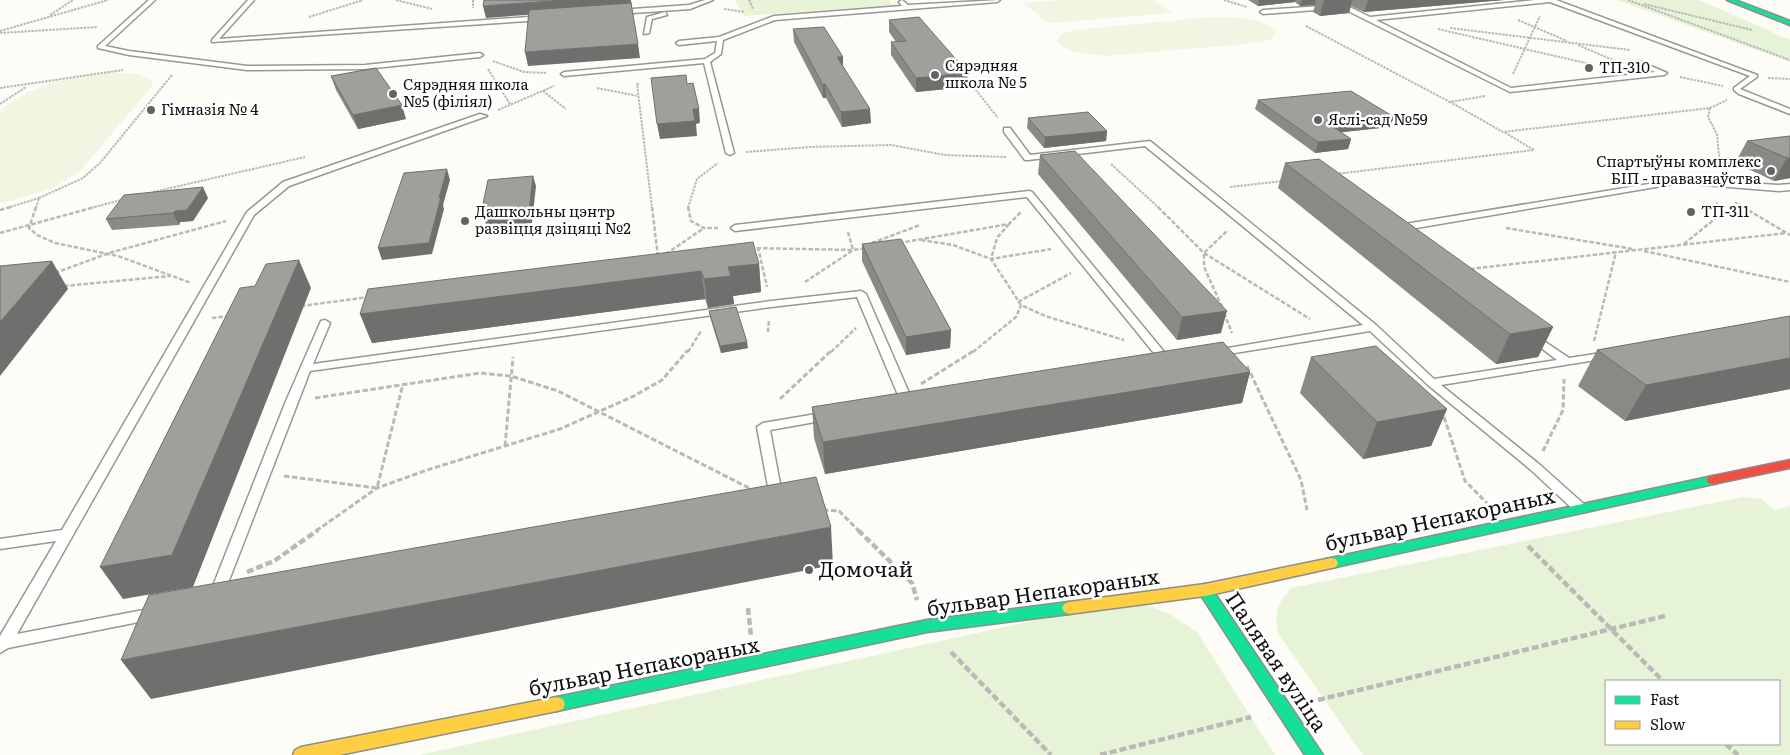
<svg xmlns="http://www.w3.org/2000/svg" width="1790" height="755" font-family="Literata,serif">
	<rect width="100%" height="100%" fill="#fdfcf7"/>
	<path fill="#e7f3d7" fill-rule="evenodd" d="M735 0H889L893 5 744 16Z
		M1617 0H1699L1790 40V62Z
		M1743 497 1761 499 1775 510 1790 506V755H1363L1278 633C1274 611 1277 605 1291 588ZM1606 681H1779V744H1606Z
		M1119 602 1142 603 1170 614 1197 632 1275 755H419Z"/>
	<path fill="#f0f6e1" d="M1061 0H1152L1172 13 1048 23 1024 3Z
		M1214 17C1230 17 1267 17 1276 33L1271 39 1255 43 1106 56 1074 52 1060 45 1057 42 1060 35 1073 30Z
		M108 73 137 74 152 80 153 85 80 171 53 188 0 204V111C30 84 69 77 108 73Z"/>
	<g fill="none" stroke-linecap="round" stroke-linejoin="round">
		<defs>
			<path id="lane" d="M149 0H155L105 46 129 51 247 66 365 65 480 53 483 55 480 57 365 69 247 70 129 55 98 48V46Z
				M248 0H254L219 39 543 16 546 18 543 20 212 42V40Z
				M705 0H713L690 9 619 14 616 12 619 10 689 5Z
				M902 0 908 5 1000 0 997 2 775 20 723 40 721 54 710 62 734 153 730 155 726 153 704 63 564 76 561 74 564 72 705 59 715 53 717 41 679 45 676 43 679 41 719 37 774 16 902 6 899 2Z
				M1328 0H1335L1370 17 1535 0H1556L1757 75V77L1740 89 1790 109V114L1739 94 1734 90V88L1750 76 1550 2 1376 20 1511 88 1655 72 1637 64 1636 63 1639 61 1667 73 1664 75 1510 92 1342 8 1263 14 1260 12 1263 10 1336 5Z
				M665 12 667 15 652 19 649 33 644 34 647 17Z
				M480 114 487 116 289 186 254 215 17 634 154 608 159 610 161 614 159 618 8 648 0 653V636L56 541 0 549V539L62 530 247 212 283 182Z
				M1004 128H1010L1030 155 1150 141 1376 325 1434 379 1557 360 1528 338 1527 336 1528 334 1532 333 1569 358 1608 352 1612 353 1613 355 1612 357 1608 358 1441 385 1539 464 1586 506 1588 509 1586 512H1576L1531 470 1428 385 1370 331 1216 356 1212 355 1211 353 1212 351 1216 350 1363 325 1145 146 1028 160H1025L1004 132Z
				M1679 179 1779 185 1790 184V190L1779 191 1679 183 1399 231 1395 228 1399 225Z
				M1029 191 1032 192 1170 359 1172 361 1170 363H1162L1027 197 735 231 731 228 735 225Z
				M861 291 866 294 913 402 911 405 907 406 901 402 857 297 771 307 310 371 223 596 221 600 216 602 211 600 209 596 286 401 321 321 325 320 330 323 313 364 771 301Z
				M828 412 832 413 834 416 832 419 770 430 783 500 781 503H771L757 427 763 423Z"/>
			<path id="fast" d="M1727 0H1735L1790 21V25Z
				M1713 476 1718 477 1719 480 1718 483 1331 568 1326 567 1324 563 1326 559 1331 558Z
				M1205 584 1210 586 1323 755H1305L1200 594 1198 590 1200 586Z
				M1069 602 1074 604 1076 608 1074 612 1069 614 927 632 557 711 551 709 549 704 551 699 557 697 927 620Z"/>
			<path id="slow" d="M1331 558 1336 559 1338 563 1336 567 1205 596 1069 614 1064 612 1062 608 1064 604 1069 602 1205 584Z
				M557 697 563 699 565 704 563 709 557 711 339 755H293L295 750 301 747Z"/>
			<path id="jam" d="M1790 460V468L1713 484 1708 483 1707 480 1708 477 1713 476Z"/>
		</defs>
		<use href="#lane" stroke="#979795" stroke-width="3"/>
		<use href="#fast" stroke="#8e8d8b" stroke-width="3"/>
		<use href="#slow" stroke="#8e8d8b" stroke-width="3"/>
		<use href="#jam" stroke="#8e8d8b" stroke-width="3"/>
		<path stroke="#b9b9b8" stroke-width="2" stroke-dasharray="2.5 1" stroke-linecap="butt" d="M396 0 432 9
			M473 0V8
			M749 0 753 9
			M1224 0 1247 7
			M1628 0 1790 60
			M1644 4 1752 30
			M724 9 745 12
			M50 15 73 0
			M309 17 363 0
			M1518 20 1567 41
			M1306 26 1450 102
			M1450 28 1630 50
			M1438 29 1590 64
			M0 31 108 0
			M0 33 97 27
			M1578 45 1618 62
			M493 61 524 72 547 73
			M488 69 510 104
			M1513 74 1540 16
			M965 76 998 118
			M1680 77 1723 86
			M1768 78 1790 79
			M639 84H637L652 208
			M0 88 123 70
			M597 88 638 96
			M543 91 566 109
			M1485 96 1450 102 1503 132 1710 108 1727 100
			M0 104 26 87
			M1710 108 1708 117 1717 134 1720 167
			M498 110 554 86
			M746 152 810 147 891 145 945 155 1006 157
			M1111 164 1159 208
			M1336 174 1534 150 1504 132
			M1230 187 1283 181
			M153 192 305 157
			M1735 202 1745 208
			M7 208 39 198
			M36 208 39 198 83 178 100 163 172 75
			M91 208 125 199
			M688 208 697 179 718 163
			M1717 208V201"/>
		<path stroke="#b9b9b8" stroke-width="2.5" stroke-dasharray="4.5 2" stroke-linecap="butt" d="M36 207 29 228 37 235 55 243 118 256 191 283
			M652 207 658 257
			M688 207 691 221 704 228H718
			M1158 207 1204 253 1310 319
			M1743 207 1790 235
			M0 210 11 207
			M1009 224 997 238 991 259 1021 305 1045 316 1124 340
			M1506 228 1633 249
			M848 232 853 250
			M0 233 95 207
			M921 240 953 245 991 259 1051 249
			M872 243 920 225
			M899 243 1009 224 1021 212
			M1684 244 1716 218 1717 207
			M758 247 767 287
			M750 248 853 250 866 248
			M1644 251 1790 282
			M666 254 704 228
			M1470 269 1786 233
			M55 273 109 253 226 221
			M805 282 852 251
			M64 286 170 276
			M1018 302 1071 273
			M301 306 369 297
			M1222 307 1204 267V253L1228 230
			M1224 313 1232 333
			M212 318 228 316
			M768 332 769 320
			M1594 341 1616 252
			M688 352 701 331
			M831 352 856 328
			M973 352 1016 317 1021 305"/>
		<path stroke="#b9b9b8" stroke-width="3" stroke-dasharray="5.5 2.5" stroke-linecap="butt" d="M1247 366 1301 480 1307 510
			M921 384 975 350
			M315 398 480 373 511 376 558 391 753 490
			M780 399 832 350
			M1444 417 1465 481 1487 503
			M505 446 513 357
			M1543 451 1563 410 1564 379
			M284 476 377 488 403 384
			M823 510 839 511 859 531
			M316 531 377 488 427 470 560 429 634 396 662 380 688 350"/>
		<path stroke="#b9b9b8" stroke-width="4.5" stroke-dasharray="7 3" stroke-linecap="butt" d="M858 530 912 583 917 600
			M1528 546 1663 681
			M247 572 274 561 318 530
			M748 608 751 636
			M951 652 1051 755
			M1318 700 1665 616
			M1726 744 1738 755
			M1100 755 1251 717"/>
		<use href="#lane" fill="#fffffe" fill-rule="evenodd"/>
		<use href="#fast" fill="#16e098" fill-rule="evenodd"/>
		<use href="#slow" fill="#ffcf43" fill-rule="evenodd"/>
		<use href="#jam" fill="#f24e42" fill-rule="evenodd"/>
	</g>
	<path fill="#8a8986" d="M1248 0H1504L1364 12 1351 6 1349 13 1320 16 1313 12 1315 5 1300 6 1295 2 1258 6Z
		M889 20 967 87 916 92 891 55V42H896L889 32Z
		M793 29 843 66 871 123 842 127 826 98H823L794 42Z
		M331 76 406 119 358 129 336 90Z
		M1258 100 1390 127 1341 132 1351 139 1348 149 1315 153 1255 109Z
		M1028 118 1107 131 1106 141 1044 148 1027 128Z
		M1790 136V178L1774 181 1735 163 1747 141Z
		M1040 155 1221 333 1177 340 1038 174Z
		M1285 163 1553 327 1538 357 1496 364 1278 188Z
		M208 198 193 221 180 222 179 225 112 230 106 219Z
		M862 244 951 330 950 348 906 355 862 261Z
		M759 264 761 292 733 296 734 304 708 308 705 299 372 343 360 314Z
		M709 311 748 348 721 353 710 317Z
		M1790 316V389L1625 421 1578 386 1597 350Z
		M1311 357 1447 409 1431 446 1363 459 1300 393Z
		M1250 372 1242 403 825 474 814 438 812 407Z"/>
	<path fill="#716f6d" d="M565 0H631L632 7 486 18 483 6Z
		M1259 0H1295V2L1258 6Z
		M1302 0H1316L1315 5 1300 6Z
		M1324 0H1352L1349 13 1320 16Z
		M1368 0H1504L1364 12Z
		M638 44 640 58 528 66 525 52Z
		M837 57H843V70Z
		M968 73 967 87 916 92V78Z
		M825 84 826 98H823V85Z
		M402 105 406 119 358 129 353 115Z
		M693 109H699L700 123 696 124 697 136 660 139 657 124Z
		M870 109 871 123 842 127 841 112Z
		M1394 117 1390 127 1326 134 1329 124Z
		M1107 131 1106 141 1044 148 1045 137Z
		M1351 139 1348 149 1315 153 1318 142Z
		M1787 158H1790V178L1774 181Z
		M447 169 450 180 443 205 444 209 432 254 382 260 378 248 439 198Z
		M533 176 536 186 532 223 487 228 484 217Z
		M203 187 208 198 193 221 180 222 179 225 173 213 175 211Z
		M299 260 311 288 193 587 123 599 100 567Z
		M52 261 68 289 0 376V322Z
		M759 264 761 292 733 296 734 304 708 308 704 279 728 267Z
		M701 271 705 299 372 343 360 314Z
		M1227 311 1221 333 1177 340 1182 317Z
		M1553 327 1538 357 1496 364 1510 334Z
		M951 330 950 348 906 355V337Z
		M747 342 748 348 721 353 720 346Z
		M1790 358V389L1625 421 1646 385Z
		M1250 372 1242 403 825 474 823 442Z
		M1447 409 1431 446 1363 459 1377 422Z
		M831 527 833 565 151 699 121 660Z"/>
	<path fill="#a19f9c" stroke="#716f6d" d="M484 0H565L483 6Z
		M631 3 638 44 525 52 529 10Z
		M919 17 968 73 916 78 891 42 906 41 889 20Z
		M824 27 843 57H837L870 109 841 112 825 84 823 85 793 29Z
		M376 68 402 105 353 115 331 76Z
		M686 75 687 84 693 83 699 109H693L695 121 657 124 651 78Z
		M1351 91 1394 117 1329 124 1351 139 1318 142 1258 100Z
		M1088 112 1107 131 1045 137 1028 118Z
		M1790 136V158H1787L1747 141Z
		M1075 151 1227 311 1182 317 1040 155Z
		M1319 159 1553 327 1510 334 1285 163Z
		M447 169 439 198 441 197 429 243 378 248 404 173Z
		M533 176 529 212 484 217 486 203 483 204 488 180Z
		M203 187 187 210 175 211 173 213 106 219 124 195Z
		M901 239 951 330 906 337 862 244Z
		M753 242 759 264 728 267 731 276 704 279 701 271 360 314 368 289Z
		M299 260 172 555 100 567 240 288 255 286 266 264Z
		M52 261 0 322V266Z
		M736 307 747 342 720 346 709 311Z
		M1790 316V358L1646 385 1597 350Z
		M1223 342 1250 372 823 442 812 407Z
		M1376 346 1447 409 1377 422 1311 357Z
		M816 477 831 527 121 660 149 595Z"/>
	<g fill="#646362" stroke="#fff" stroke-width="2">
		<circle cx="1589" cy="68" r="5"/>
		<circle cx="935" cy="75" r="5"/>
		<circle cx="393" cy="94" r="5"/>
		<circle cx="151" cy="110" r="5"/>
		<circle cx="1318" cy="120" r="5"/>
		<circle cx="1771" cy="171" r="5"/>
		<circle cx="1691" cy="212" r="5"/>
		<circle cx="465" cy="221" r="5"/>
		<circle cx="809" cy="570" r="5"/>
	</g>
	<g text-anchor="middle" stroke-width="5" stroke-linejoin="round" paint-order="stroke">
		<g font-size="15" fill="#111" stroke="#fff" text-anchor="start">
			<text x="945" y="71">Сярэдняя<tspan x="945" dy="17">школа № 5</tspan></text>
			<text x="1599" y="73">ТП-310</text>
			<text x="403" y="90">Сярэдняя школа<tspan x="403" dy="17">№5 (філіял)</tspan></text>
			<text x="161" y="115">Гімназія № 4</text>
			<text x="1328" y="125">Яслі-сад №59</text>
			<text x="1761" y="167" text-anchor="end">Спартыўны комплекс<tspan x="1761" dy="17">БІП - правазнаўства</tspan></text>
			<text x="475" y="217">Дашкольны цэнтр<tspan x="475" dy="17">развіцця дзіцяці №2</tspan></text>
			<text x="1701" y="217">ТП-311</text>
		</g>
		<g font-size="21" fill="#111" stroke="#fff">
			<text transform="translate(1440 520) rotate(-12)" y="7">бульвар Непакораных</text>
			<text transform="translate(1043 593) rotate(-8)" y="7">бульвар Непакораных</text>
			<text transform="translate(1276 662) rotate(56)" y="7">Палявая вуліца</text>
			<text transform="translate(644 667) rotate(-11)" y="7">бульвар Непакораных</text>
		</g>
		<g font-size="21" fill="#111" stroke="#fff" text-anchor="start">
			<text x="819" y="577">Домочай</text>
		</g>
	</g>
	<rect x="1605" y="680" width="175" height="65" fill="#ffffff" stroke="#a0a0a0"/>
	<rect x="1615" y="696" width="25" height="8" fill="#16e098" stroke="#a0a0a0"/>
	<text x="1650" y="705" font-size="15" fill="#111111">Fast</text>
	<rect x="1615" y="721" width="25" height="8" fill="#ffcf43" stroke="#a0a0a0"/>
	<text x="1650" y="730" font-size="15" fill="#111111">Slow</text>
</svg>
